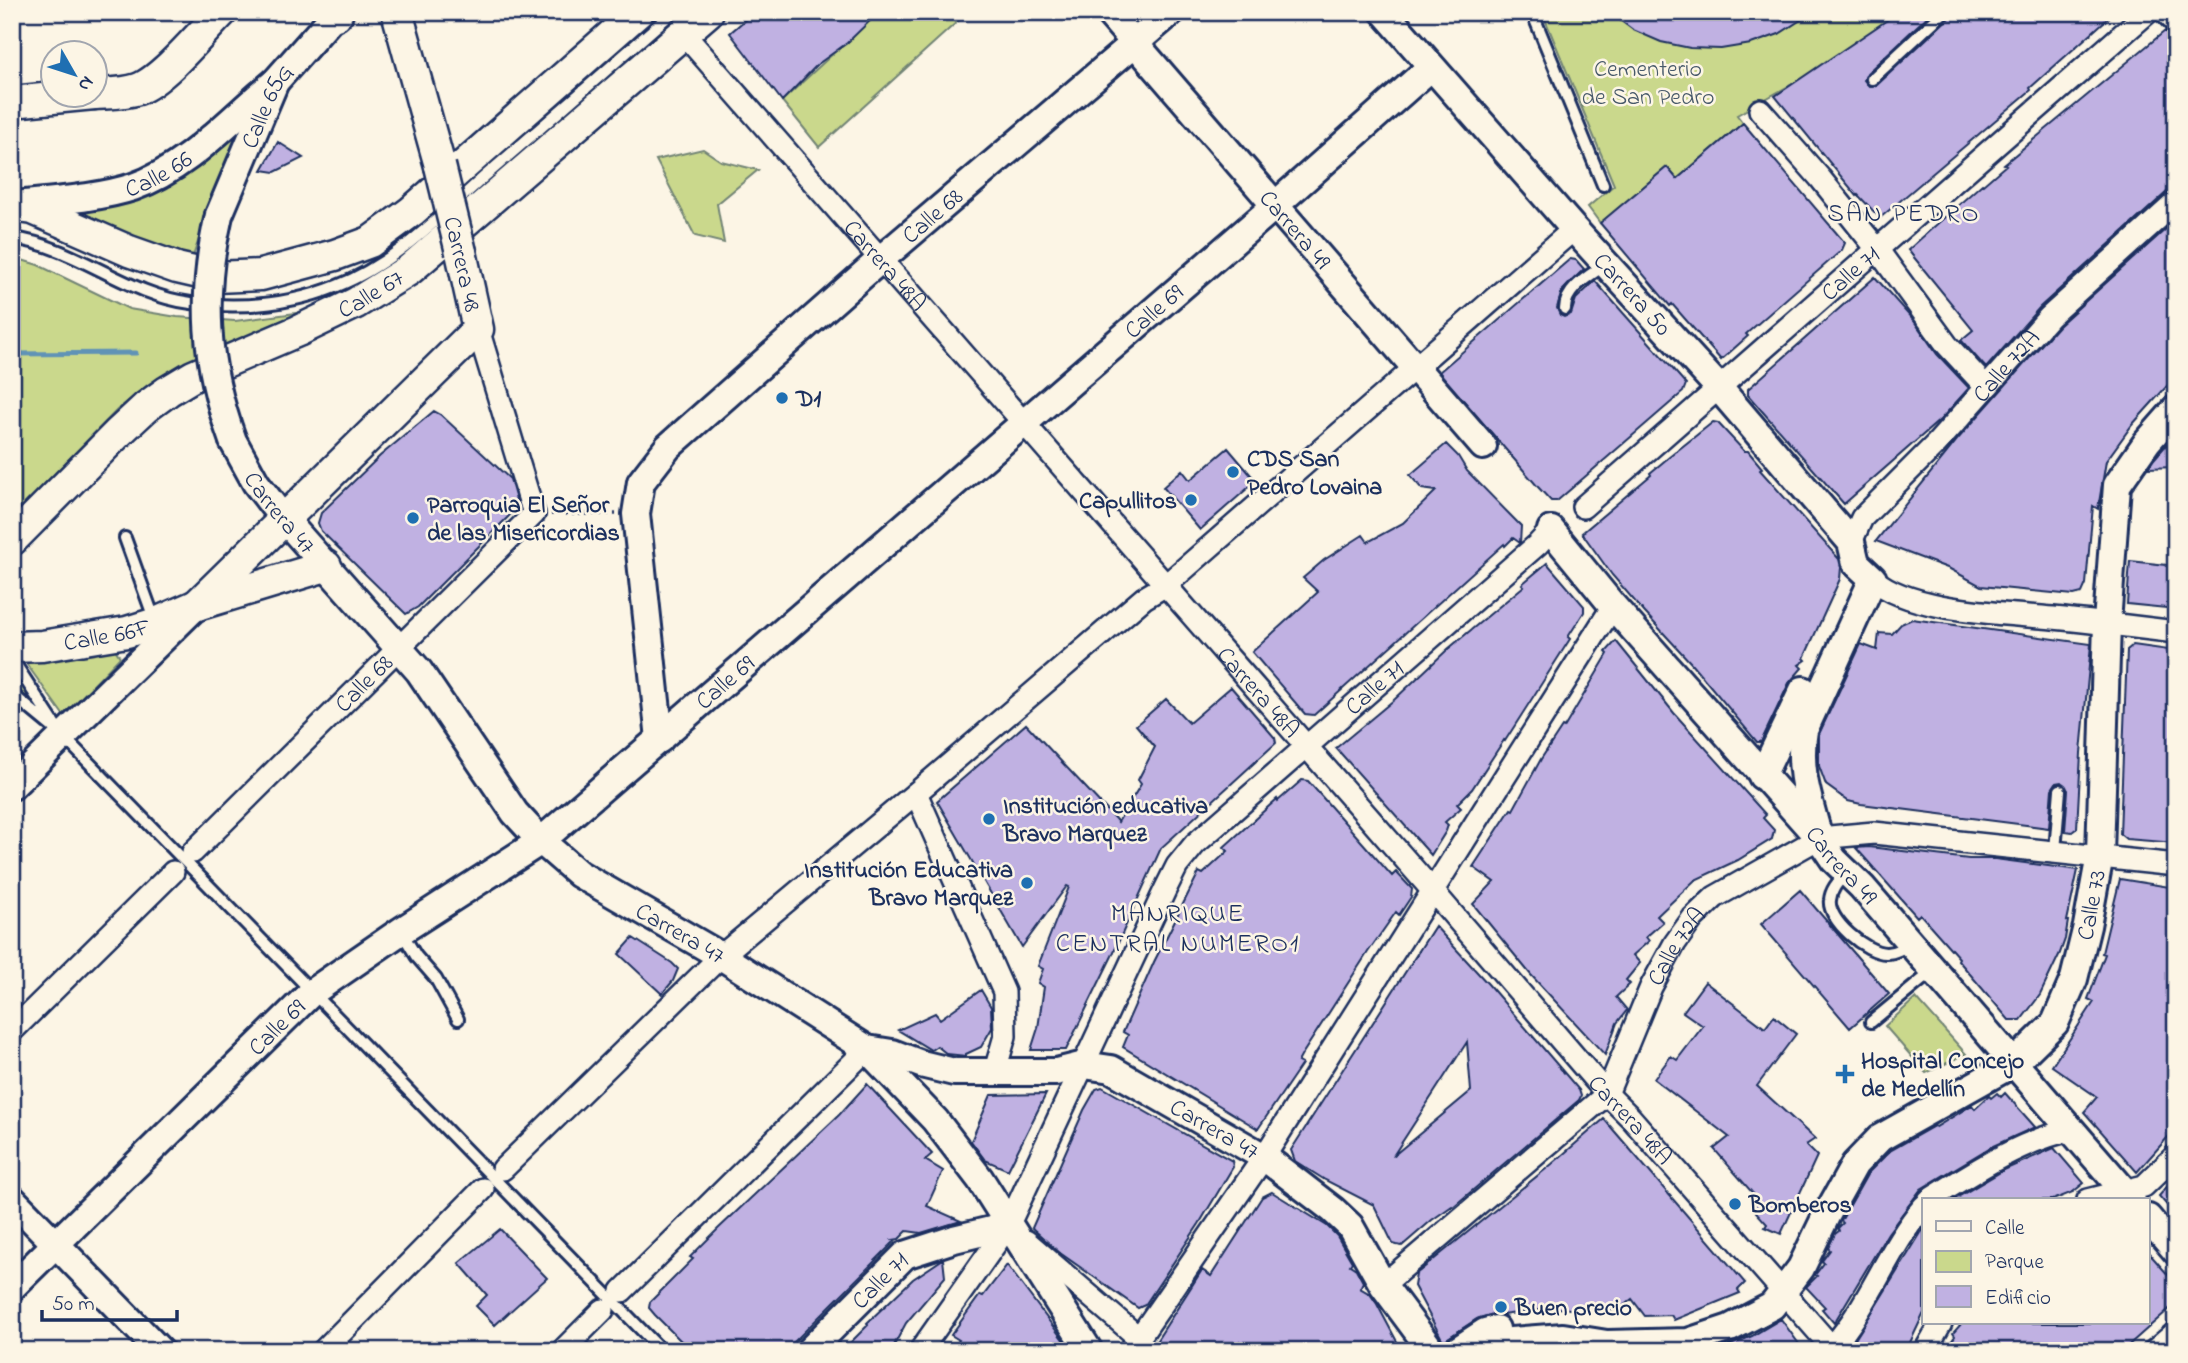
<svg xmlns="http://www.w3.org/2000/svg" width="2188" height="1363" font-family="'Indie Flower',sans-serif">
	<rect width="100%" height="100%" fill="#fcf5e5"/>
	<filter id="ink" filterUnits="userSpaceOnUse"><feTurbulence type="fractalNoise" baseFrequency=".0143" numOctaves="2"/><feDisplacementMap in="SourceGraphic" scale="14" xChannelSelector="R" yChannelSelector="G"/><feConvolveMatrix kernelMatrix="1 2 1 2 8 2 1 2 1" color-interpolation-filters="sRGB"/></filter>
	<g filter="url(#ink)">
		<path fill="#cad88c" stroke="#728475" stroke-width="2" d="M878 12H968L819 147 782 101Z
			M1542 12H1900L1803 78 1737 115 1743 123 1677 179 1667 167 1600 223 1588 207 1614 185Z
			M242 126 222 172 192 259 67 214Z
			M703 149 721 161 758 170 717 204 724 243 695 236 656 160Z
			M12 257 38 265 129 309 177 317 235 321 319 310 182 364 149 384 117 410 12 517Z
			M113 646 120 657 64 716 23 659Z
			M12 670 40 712 12 686Z
			M1916 998 1966 1054 1926 1073 1885 1026Z"/>
		<g fill="none" stroke-linecap="round" stroke-linejoin="round">
			<path stroke="#6193b6" stroke-width="5" d="M12 354 136 353"/>
		</g>
		<path fill="#c0b1e2" stroke="#1b2f5e" stroke-width="2" fill-rule="evenodd" d="M754 12H879L847 43 818 64 782 101 730 33Z
			M1609 12H1670L1696 18 1720 17 1745 12H1813L1779 34 1751 44 1721 49 1690 48 1661 42 1633 30Z
			M1899 12H1932L1867 73 1864 80 1869 86 1877 85 1949 18 1952 12H2115L2030 88 2031 90 1880 218 1858 195 1857 196 1775 96Z
			M2165 31 2176 41V189L2167 192 2040 307 1986 368 1961 340 1973 330 1908 250 1982 184 1983 185 2006 165 2004 164Z
			M1743 123 1845 243 1842 250 1746 334 1748 336 1721 360 1672 304 1670 306 1600 223 1667 167 1677 179Z
			M278 142 303 158 275 172 262 170Z
			M2176 220V376L2132 425 2106 461 2098 509 2093 506 2086 584 2082 593 2074 595 1981 586 1950 569 1876 541 1957 440 2058 326Z
			M1570 259 1576 260 1584 269 1562 291 1557 308 1560 315 1564 317 1571 314 1576 299 1595 281 1686 384 1683 392 1557 501H1551L1538 487 1439 372Z
			M1875 277 1914 321 1937 354 1969 388 1941 419 1844 504 1748 395V389Z
			M434 411 441 415 510 479 518 507 418 607 406 614 321 531 318 523 321 513 380 456Z
			M1713 422 1718 423 1744 451H1748L1762 468 1760 470 1839 559 1841 567 1840 579 1804 658 1806 660 1799 665 1802 668 1789 683 1761 742H1757L1691 663 1645 613 1612 575 1582 533 1651 475 1650 473 1668 458Z
			M2176 434V467L2148 468 2154 459Z
			M1446 444 1458 456 1467 471 1521 526 1520 543 1513 538 1505 546 1504 544 1314 715 1305 714 1252 652 1318 592 1303 578 1324 560 1363 535 1368 542 1403 523 1436 491 1422 489 1410 475Z
			M1228 448 1256 481 1200 530 1163 487 1182 470 1190 480Z
			M2130 561 2176 566V609L2127 604Z
			M1547 563 1584 606V612L1568 637 1570 639 1505 741 1504 740 1472 789 1457 804 1461 808 1445 822 1448 825 1446 831 1431 855 1336 748 1395 699 1448 649 1524 586 1522 584Z
			M1912 619 2091 644 2081 753 2077 828 2072 832 2065 831 2068 790 2061 782 2056 783 2052 789 2049 828 1861 804 1848 801 1826 785 1819 766V734L1861 644 1877 650 1879 633 1892 634 1901 624Z
			M1616 641 1674 713 1766 815 1763 818 1774 830 1772 839 1738 860 1695 880 1657 916 1663 922 1646 937 1649 941 1633 955 1640 963 1626 980 1630 984 1616 997 1627 1010 1617 1023 1605 1055 1531 975 1473 904 1494 882 1473 867 1511 809 1513 810 1541 759 1562 727 1564 728 1608 654 1606 652Z
			M2133 645 2176 651V843L2126 839 2120 834 2127 650Z
			M1231 687 1275 738 1276 743 1161 848 1112 956 1066 1050H1031L1038 1028 1044 987 1038 983 1043 969 1038 966 1069 887 1067 886 1022 947 937 801 1026 724 1118 822 1141 784 1138 780 1155 747 1136 725 1166 699 1189 723Z
			M1302 780 1308 781 1392 876 1396 872 1412 889 1411 897 1399 915 1396 912 1368 952 1303 1053 1298 1062 1302 1064 1258 1129 1123 1047 1128 1035 1123 1032 1154 962 1199 872 1203 874 1228 851 1224 847 1277 799 1278 801Z
			M1869 847 1969 859H1995L2078 870 2067 921H2068L2065 939 2060 953 2040 995 2021 1020H2009L1958 960 1959 958 1920 914 1917 917 1856 848Z
			M2120 879 2176 888V1128L2137 1172 2084 1112 2097 1097 2052 1066 2094 1002 2088 999 2105 954 2102 953Z
			M1800 890 1889 994 1850 1028 1761 924Z
			M1435 926 1488 984 1579 1090 1581 1096 1579 1100 1453 1207 1452 1206 1432 1220 1402 1246 1397 1245 1393 1244 1374 1205 1325 1180 1295 1161 1291 1150ZM1467 1042 1471 1091 1393 1156Z
			M633 938 672 963 678 969 673 981 662 994 619 954Z
			M1705 982 1765 1028 1774 1016 1796 1034 1757 1086 1815 1139 1806 1145 1817 1156 1781 1234 1765 1227 1767 1224 1756 1212 1758 1209 1752 1202 1757 1198 1714 1149 1729 1137 1654 1079 1671 1056 1677 1060 1703 1026 1683 1012Z
			M981 990 991 1007 992 1028 981 1047 966 1054V1056L947 1054 937 1046 931 1050 898 1030 935 1013 940 1019Z
			M867 1084 932 1154 925 1160 943 1171 927 1206 961 1221 921 1233 907 1231 899 1239 893 1240 895 1241 785 1351H691L655 1315 649 1308 650 1302 693 1259 690 1257 718 1229 839 1115Z
			M1102 1087 1232 1161 1233 1167 1199 1224 1145 1305 1138 1308 1060 1253 1032 1228 1084 1110 1096 1089Z
			M1997 1093 2001 1097 2005 1093 2035 1127 1991 1147 1921 1189 1888 1233 1834 1323 1822 1309 1825 1307 1806 1287 1817 1276 1815 1275 1824 1263 1822 1261 1830 1250 1828 1248 1835 1234 1839 1231 1838 1228 1843 1223 1841 1221 1868 1173 1890 1151 1934 1126 1936 1127 1972 1105 1975 1109 1989 1096 1991 1098Z
			M1046 1094 1008 1170 985 1160 971 1141 991 1095Z
			M1604 1119 1745 1283 1738 1290 1740 1293 1674 1320 1671 1315 1645 1316 1632 1299 1617 1311 1601 1310 1596 1304 1590 1310 1554 1308 1502 1315 1493 1314 1477 1319 1445 1340 1442 1339 1414 1286 1416 1274 1552 1164Z
			M2054 1148 2084 1183 2073 1192 2053 1200H1953L2004 1170Z
			M2176 1176V1216L2159 1196Z
			M1272 1192 1327 1226 1337 1236 1352 1262 1350 1265 1356 1269 1363 1282 1360 1288 1370 1294 1377 1304 1402 1351H1150L1202 1270 1211 1276 1262 1197Z
			M1924 1228V1313L1906 1351H1862L1854 1341Z
			M500 1229 547 1278 495 1325 476 1306 487 1295 459 1263Z
			M2148 1252 2176 1284V1303L2122 1351H1956L1951 1342 1955 1336 1953 1333 1962 1323H2148Z
			M943 1259 945 1277 906 1323 891 1351H842L868 1325 867 1323 913 1279Z
			M1007 1265 1067 1345 1063 1351H951L959 1340 951 1335 980 1295 983 1296Z
			M1781 1319 1804 1351H1717L1752 1336Z"/>
		<g fill="none" stroke-linecap="round" stroke-linejoin="round">
			<defs>
				<path id="service" d="M1532 12 1603 185
					M1872 79 1944 12
					M12 238C76 246 126 295 191 303 240 309 290 305 337 286 394 264 440 216 485 176 548 122 610 67 673 12
					M1565 309C1565 288 1591 275 1606 264
					M125 538 155 621
					M12 659 57 728
					M12 694 63 736 662 1351
					M2055 851 2060 790
					M1847 872C1840 880 1831 888 1830 900 1827 920 1866 953 1886 953 1895 953 1903 948 1911 943
					M401 931 416 956 436 979 458 1019
					M1871 1022 1934 970"/>
				<g id="minor">
					<path id="s1" d="M683 33 1432 890 1607 1094 1630 1117 1835 1351"/>
					<path d="M1760 110 1820 178 1877 249 1947 345 1986 387"/>
					<path id="s2" d="M1583 507 2148 12"/>
					<path id="s3" d="M1851 542 1862 518 1937 443 2049 317 2176 202"/>
					<path d="M1873 579C1911 612 2003 613 2053 618 2094 622 2135 627 2176 632"/>
					<path d="M916 793 1004 992 1005 1036 994 1074"/>
					<path id="s4" d="M193 852 534 514 478 329"/>
					<path d="M12 1031 173 872"/>
					<path d="M503 1169 721 956 916 793 1144 598 1166 585 1574 229"/>
					<path d="M1929 1200C1970 1174 2023 1139 2072 1130"/>
					<path d="M2088 1200 2144 1186 2176 1155"/>
					<path d="M1026 1241 1139 1338"/>
					<path id="s5" d="M1383 1285 1607 1094 1651 987 1675 943 1693 918 1715 897 1819 838 1874 833 2176 865"/>
					<path d="M622 1291 867 1049"/>
					<path d="M1832 1347C1870 1305 1887 1249 1924 1206"/>
					<path d="M323 1351 483 1189"/>
					<path d="M562 1351 603 1310"/>
					<path id="s6" d="M920 1351 1008 1226 1165 890 1177 866 1195 844 1538 544 1551 530"/>
					<path d="M1130 1351 1264 1157 1613 606"/>
					<path d="M1925 1351 1941 1323"/>
					<path d="M2154 1351 2176 1332"/>
				</g>
				<g id="tertiary">
					<path id="s7" d="M1108 12 1483 446"/>
					<path id="s8" d="M1384 12 1574 229 1719 388 1851 542 1856 563 1873 579 1804 730C1797 770 1809 800 1819 838"/>
					<path d="M2169 12 2176 19"/>
					<path id="s9" d="M16 205C52 201 100 198 133 187 188 168 231 118 275 82"/>
					<path id="s10" d="M219 215 275 82 337 12"/>
					<path id="s11" d="M233 441 256 483 278 512 419 671 515 813 541 841 579 874 721 956 867 1049 892 1053 921 1064 954 1072H1056L1084 1065 1111 1069 1264 1157 1333 1210 1350 1226 1383 1285 1432 1351"/>
					<path id="s12" d="M1551 530 1613 606 1819 838 1834 860 1862 887 2132 1200"/>
					<path id="s13" d="M660 739 636 514 641 482 668 447 881 259 1171 12"/>
					<path d="M1762 776 1803 690"/>
					<path d="M12 786 191 611"/>
					<path d="M867 1049 935 1120 980 1179 1089 1351"/>
					<path d="M12 1199 160 1351"/>
					<path d="M2148 1218 2176 1251"/>
					<path id="s14" d="M12 1287 311 993 401 931 541 841 1262 217 1431 67"/>
					<path id="s15" d="M809 1351 905 1255 954 1239 1008 1226"/>
					<path d="M1456 1351 1485 1332 1496 1329"/>
					<path id="s16" d="M1482 1351 1511 1341 1563 1337 1607 1344 1688 1342 1730 1328 1772 1306 1801 1268 1826 1216 1855 1164 1880 1138 2014 1063 2055 1023 2074 979 2087 926 2100 855 2107 623 2117 485 2147 442 2176 409"/>
				</g>
				<g id="secondary">
					<path d="M397 12 440 166"/>
					<path d="M336 15 338 12"/>
					<path d="M94 94C109 93 124 94 138 89 163 80 202 32 222 12"/>
					<path d="M12 102 94 94"/>
					<path d="M12 206 33 209 129 251 177 268 216 277 261 275 335 255 370 242 412 211 638 12"/>
					<path id="s17" d="M12 540 117 434 146 407 168 391 193 376 298 331 356 303 409 270 708 12"/>
					<path d="M197 605 478 329 461 252"/>
					<path id="s18" d="M12 647 42 646 127 632 156 623 197 605 326 566"/>
				</g>
			</defs>
			<use href="#service" stroke="#1b2f5e" stroke-width="16"/>
			<use href="#minor" stroke="#1b2f5e" stroke-width="26"/>
			<use href="#tertiary" stroke="#1b2f5e" stroke-width="32"/>
			<use href="#secondary" stroke="#1b2f5e" stroke-width="35"/>
			<path stroke="#1b2f5e" stroke-width="3.5" stroke-dasharray="2 5" stroke-linecap="butt" d="M551 514H616"/>
			<use href="#service" stroke="#fcf5e5" stroke-width="10"/>
			<use href="#minor" stroke="#fcf5e5" stroke-width="21"/>
			<use href="#tertiary" stroke="#fcf5e5" stroke-width="26"/>
			<use href="#secondary" stroke="#fcf5e5" stroke-width="30"/>
			<defs>
				<path id="tertiary-bridge" d="M219 215C200 296 205 364 233 441"/>
				<path id="secondary-bridge" d="M440 166 461 252"/>
			</defs>
			<use href="#tertiary-bridge" stroke="#1b2f5e" stroke-width="32" stroke-linecap="butt"/>
			<use href="#secondary-bridge" stroke="#1b2f5e" stroke-width="35" stroke-linecap="butt"/>
			<use href="#tertiary-bridge" stroke="#fcf5e5" stroke-width="26"/>
			<use href="#secondary-bridge" stroke="#fcf5e5" stroke-width="30"/>
		</g>
	</g>
	<g fill="#1f6fb2" stroke="#fcf5e5" stroke-width="2.5">
		<circle cx="782" cy="398" r="7"/>
		<circle cx="1233" cy="472" r="7"/>
		<circle cx="1191" cy="500" r="7"/>
		<circle cx="413" cy="518" r="7"/>
		<circle cx="989" cy="819" r="7"/>
		<circle cx="1027" cy="883" r="7"/>
		<path d="M1841.5 1063.5h7v7h7v7h-7v7h-7v-7h-7v-7h7z"/>
		<circle cx="1735" cy="1204" r="7"/>
		<circle cx="1501" cy="1307" r="7"/>
	</g>
	<g text-anchor="middle" stroke-width="5" stroke-linejoin="round" paint-order="stroke">
		<g font-size="24" fill="#47596a" stroke="#fcf5e5">
			<text x="1648" y="76">Cementerio<tspan x="1648" dy="28">de San Pedro</tspan></text>
		</g>
		<g font-size="24" fill="#1b2f5e" stroke="#fcf5e5">
			<text dy="8" stroke="none"><textPath href="#s10" startOffset="119">Calle 65G</textPath></text>
			<text dy="8" stroke="none"><textPath href="#s9" startOffset="147">Calle 66</textPath></text>
			<text dy="8" stroke="none"><textPath href="#s13" startOffset="654">Calle 68</textPath></text>
			<text dy="8" stroke="none"><textPath href="#s7" startOffset="287">Carrera 49</textPath></text>
			<text transform="translate(463 264) rotate(77)" y="8">Carrera 48</text>
			<text dy="8" stroke="none"><textPath href="#s1" startOffset="308">Carrera 48A</textPath></text>
			<text dy="8" stroke="none"><textPath href="#s2" startOffset="355">Calle 71</textPath></text>
			<text dy="8" stroke="none"><textPath href="#s17" startOffset="441">Calle 67</textPath></text>
			<text dy="8" stroke="none"><textPath href="#s8" startOffset="376">Carrera 50</textPath></text>
			<text dy="8" stroke="none"><textPath href="#s14" startOffset="1505">Calle 69</textPath></text>
			<text dy="8" stroke="none"><textPath href="#s3" startOffset="236">Calle 72A</textPath></text>
			<text dy="8" stroke="none"><textPath href="#s11" startOffset="86">Carrera 47</textPath></text>
			<text dy="8" stroke="none"><textPath href="#s18" startOffset="96">Calle 66F</textPath></text>
			<text dy="8" stroke="none"><textPath href="#s4" startOffset="240">Calle 68</textPath></text>
			<text dy="8" stroke="none"><textPath href="#s14" startOffset="938">Calle 69</textPath></text>
			<text dy="8" stroke="none"><textPath href="#s6" startOffset="817">Calle 71</textPath></text>
			<text dy="8" stroke="none"><textPath href="#s1" startOffset="875">Carrera 48A</textPath></text>
			<text dy="8" stroke="none"><textPath href="#s12" startOffset="444">Carrera 49</textPath></text>
			<text dy="8" stroke="none"><textPath href="#s16" startOffset="836">Calle 73</textPath></text>
			<text dy="8" stroke="none"><textPath href="#s11" startOffset="674">Carrera 47</textPath></text>
			<text dy="8" stroke="none"><textPath href="#s5" startOffset="458">Calle 72A</textPath></text>
			<text dy="8" stroke="none"><textPath href="#s14" startOffset="371">Calle 69</textPath></text>
			<text dy="8" stroke="none"><textPath href="#s1" startOffset="1442">Carrera 48A</textPath></text>
			<text dy="8" stroke="none"><textPath href="#s11" startOffset="1262">Carrera 47</textPath></text>
			<text dy="8" stroke="none"><textPath href="#s15" startOffset="100">Calle 71</textPath></text>
		</g>
		<g font-size="24" font-weight="bold" fill="#1b2f5e" stroke="#fcf5e5" text-anchor="start">
			<text x="796" y="406">D1</text>
			<text x="1247" y="466">CDS San<tspan x="1247" dy="28">Pedro Lovaina</tspan></text>
			<text x="1177" y="508" text-anchor="end">Capullitos</text>
			<text x="427" y="512">Parroquia El Señor<tspan x="427" dy="28">de las Misericordias</tspan></text>
			<text x="1003" y="813">Institución educativa<tspan x="1003" dy="28">Bravo Marquez</tspan></text>
			<text x="1013" y="877" text-anchor="end">Institución Educativa<tspan x="1013" dy="28">Bravo Marquez</tspan></text>
			<text x="1861" y="1068">Hospital Concejo<tspan x="1861" dy="28">de Medellín</tspan></text>
			<text x="1749" y="1212">Bomberos</text>
			<text x="1515" y="1315">Buen precio</text>
		</g>
		<g font-size="26" letter-spacing="2" fill="#1b2f5e" stroke="#fcf5e5">
			<text x="1904" y="221">SAN PEDRO</text>
			<text x="1178" y="921">MANRIQUE<tspan x="1178" dy="30">CENTRAL NUMERO1</tspan></text>
		</g>
	</g>
	<rect width="2188" height="1363" fill="none" stroke="#fcf5e5" stroke-width="42"/>
	<rect x="21" y="21" width="2146" height="1321" fill="none" stroke="#1b2f5e" stroke-width="2.5" filter="url(#ink)"/>
	<rect x="1922" y="1198" width="228" height="126" fill="#fcf5e5" stroke="#a2a6af" stroke-width="2"/>
	<rect x="1936" y="1221" width="35" height="10" fill="#fcf5e5" stroke="#a2a6af" stroke-width="2"/>
	<text x="1985" y="1234" font-size="21" fill="#1b2f5e">Calle</text>
	<rect x="1936" y="1251" width="35" height="21" fill="#cad88c" stroke="#a2a6af" stroke-width="2"/>
	<text x="1985" y="1268" font-size="21" fill="#1b2f5e">Parque</text>
	<rect x="1936" y="1286" width="35" height="21" fill="#c0b1e2" stroke="#a2a6af" stroke-width="2"/>
	<text x="1985" y="1304" font-size="21" fill="#1b2f5e">Edificio</text>
	<g transform="translate(74 74) rotate(129)"><circle r="33" fill="#fcf5e5" stroke="#a2a6af" stroke-width="2"/>
	<path d="M0-5L12 26L0 18L-12 26Z" fill="#1f6fb2"/>
	<text y="-10" font-size="19" font-weight="bold" text-anchor="middle" fill="#1b2f5e">N</text>
	</g>
	<path d="M42 1310v10h135v-10" fill="none" stroke="#1b2f5e" stroke-width="3.5"/>
	<text x="52" y="1310" font-size="21" fill="#1b2f5e" stroke="#fcf5e5" stroke-width="5" paint-order="stroke">50 m</text>
</svg>
